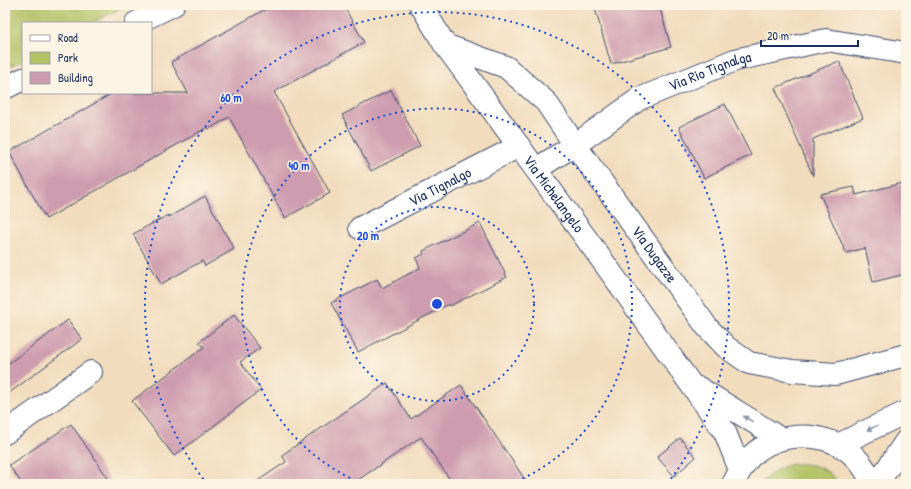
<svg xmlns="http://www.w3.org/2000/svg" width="911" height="489" font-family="'Patrick Hand',sans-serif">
	<rect width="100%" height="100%" fill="#fcf5e5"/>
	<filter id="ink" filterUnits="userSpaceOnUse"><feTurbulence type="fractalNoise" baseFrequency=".025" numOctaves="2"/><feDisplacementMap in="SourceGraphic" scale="8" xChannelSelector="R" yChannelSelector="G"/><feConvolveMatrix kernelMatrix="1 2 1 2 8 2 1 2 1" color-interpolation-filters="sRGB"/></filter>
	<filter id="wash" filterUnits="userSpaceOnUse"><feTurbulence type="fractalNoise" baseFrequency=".012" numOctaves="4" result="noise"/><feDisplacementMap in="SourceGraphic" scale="16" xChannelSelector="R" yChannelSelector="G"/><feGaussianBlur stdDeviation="0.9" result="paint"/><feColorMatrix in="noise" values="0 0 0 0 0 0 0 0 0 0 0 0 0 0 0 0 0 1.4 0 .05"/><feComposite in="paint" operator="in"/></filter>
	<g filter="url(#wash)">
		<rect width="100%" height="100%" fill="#f2dcbd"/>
		<path fill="#b2c265" stroke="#667862" d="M5 5H127L92 23H23V60L5 69Z
			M791 464C812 463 827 466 839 484H761C768 473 779 468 791 464Z"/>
		<g id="blocks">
			<path fill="#ce9caf" d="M273 5H343L364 42 274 92 330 193 285 218 229 117 209 129 208 127 46 219 9 152 113 93H188L171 62Z
				M594 5H659L671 47 611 64Z
				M839 61 863 118 813 139V176L775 88Z
				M391 90 420 146 371 171 342 115Z
				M725 104 751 155 704 178 679 127Z
				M906 182V274L873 282 865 248 846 253 820 194 854 187 856 195Z
				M205 196 234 249 205 266 202 261 161 284 133 234 168 215 169 217Z
				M480 223 507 277 450 306 449 304 358 352 331 303 377 279 382 288 420 268 416 258 424 254 423 251Z
				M234 315 260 348 240 362 261 390 174 456 132 401 204 347 199 342Z
				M68 320 82 339 5 396V366Z
				M387 383 411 419 461 385 528 484H453L421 437 352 484H253L286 462 282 455Z
				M71 424 112 484H22L9 465Z
				M680 438 696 457 674 476 657 457Z"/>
		</g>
	</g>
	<g filter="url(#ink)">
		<use href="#blocks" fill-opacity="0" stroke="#3b496c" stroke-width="1"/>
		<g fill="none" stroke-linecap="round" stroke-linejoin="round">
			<defs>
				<path id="pedestrian" d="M136 23 173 5
					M5 88 23 79"/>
				<g id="minor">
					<path id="s1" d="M445 45 506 67 546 102 575 145 707 327 726 347 749 363 792 371 836 374 906 355"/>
					<path id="s2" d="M536 169 575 145 639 99 735 60 826 40 906 53"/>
					<path id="s3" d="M360 228 519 146"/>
					<path d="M5 433 91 372"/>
					<path d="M838 445 906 412"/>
					<path d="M877 484 906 441"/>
				</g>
				<g id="tertiary">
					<path id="s4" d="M421 5 445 45 607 267 725 432 740 470"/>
					<path d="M699 388 781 439"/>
					<path d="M733 484C738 474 743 464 751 456 779 430 827 430 854 456 863 464 868 474 873 484"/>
				</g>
			</defs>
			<use href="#pedestrian" stroke="#3b496c" stroke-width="24"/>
			<use href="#minor" stroke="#3b496c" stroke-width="24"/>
			<use href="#tertiary" stroke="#3b496c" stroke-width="24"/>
			<use href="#pedestrian" stroke="#fff" stroke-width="22"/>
			<use href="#minor" stroke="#fff" stroke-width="22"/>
			<use href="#tertiary" stroke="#fff" stroke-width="22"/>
		</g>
		<defs><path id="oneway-solid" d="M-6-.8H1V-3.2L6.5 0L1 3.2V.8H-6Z"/></defs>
		<g fill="#8d97ae">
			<use href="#oneway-solid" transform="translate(748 419) rotate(-148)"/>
			<use href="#oneway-solid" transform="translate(872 428) rotate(154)"/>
		</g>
	</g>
	<g fill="none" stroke="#1d4ed8" stroke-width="2" stroke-dasharray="2 4">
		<circle cx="437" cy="304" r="97"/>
		<path d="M361 483A195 195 0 1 1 513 483"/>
		<path d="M207 484A292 292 0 1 1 667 484"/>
	</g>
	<g text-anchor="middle" stroke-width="3" stroke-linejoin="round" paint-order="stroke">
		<g font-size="15" fill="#1b2f5e" stroke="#fcf5e5">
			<text dy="5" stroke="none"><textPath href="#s2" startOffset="201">Via Rio Tignalga</textPath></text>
			<text dy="5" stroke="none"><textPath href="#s3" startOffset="90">Via Tignalgo</textPath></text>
			<text dy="5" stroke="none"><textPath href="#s4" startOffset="231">Via Michelangelo</textPath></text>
			<text dy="5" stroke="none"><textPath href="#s1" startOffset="305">Via Dugazze</textPath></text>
		</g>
	</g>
	<circle cx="437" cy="304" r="6" fill="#1d4ed8" stroke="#fcf5e5" stroke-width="2"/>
	<g font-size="12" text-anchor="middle" font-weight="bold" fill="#1d4ed8" stroke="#fcf5e5" stroke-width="3" stroke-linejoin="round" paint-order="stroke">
		<text x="231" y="102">60 m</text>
		<text x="299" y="170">40 m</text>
		<text x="368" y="240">20 m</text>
	</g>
	<rect width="911" height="489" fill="none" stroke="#fcf5e5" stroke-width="20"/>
	<rect x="22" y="22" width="130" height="72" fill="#fcf5e5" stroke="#a2a6af"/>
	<rect x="30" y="35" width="20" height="6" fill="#ffffff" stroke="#a2a6af"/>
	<text x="58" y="42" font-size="12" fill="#1b2f5e">Road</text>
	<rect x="30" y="52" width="20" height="12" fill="#b2c265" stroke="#a2a6af"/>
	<text x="58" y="62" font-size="12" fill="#1b2f5e">Park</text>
	<rect x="30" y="72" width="20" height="12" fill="#ce9caf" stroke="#a2a6af"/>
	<text x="58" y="82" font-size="12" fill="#1b2f5e">Building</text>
	<path d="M761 40v6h97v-6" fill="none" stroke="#1b2f5e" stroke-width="2"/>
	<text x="767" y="40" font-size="12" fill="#1b2f5e" stroke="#fcf5e5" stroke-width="3" paint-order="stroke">20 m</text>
</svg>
